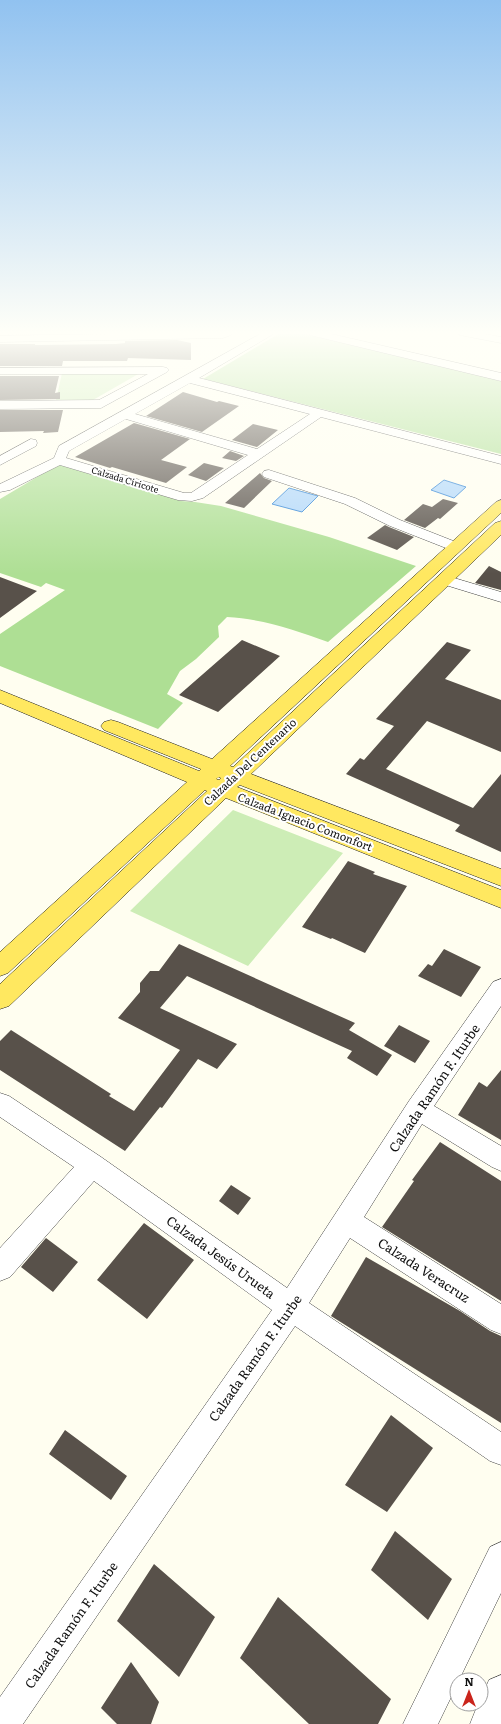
<svg xmlns="http://www.w3.org/2000/svg" width="501" height="1724" font-family="Literata,serif">
	<rect width="100%" height="100%" fill="#fffef0"/>
	<path fill="#cdedb6" d="M62 373H140L93 400H56Z
		M233 810 343 853 248 966 130 911Z"/>
	<path fill="#aedf94" d="M280 333H301L501 381V454L203 379Z
		M59 464 181 501 195 502 221 506 329 537 416 566 328 642C295 630 263 619 227 617L218 626 219 637 196 659 180 671 167 694 183 703 158 729 0 666V634L65 590 46 583 41 587 0 573V499Z"/>
	<path fill="#b0d7fb" stroke="#3185d8" d="M444 480 466 487 454 498 431 490Z
		M289 488 318 496 302 512 272 504Z"/>
	<path fill="#58514a" d="M177 340 191 343V360L128 358 127 361H63L62 366H0V344H35V345H39L116 344 125 343V341Z
		M0 376H59L55 393 60 392V399L0 400Z
		M183 392 217 402 219 401 239 406 202 432 146 416Z
		M0 410H63L58 432 43 433 44 431 0 432Z
		M134 423 190 439 161 460 187 467 166 483 112 467 110 468 75 457Z
		M253 424 278 430 257 447 232 440Z
		M230 451 244 456 236 461 222 458Z
		M204 463 224 468 206 481 188 475Z
		M260 473 264 478 272 481 244 508 225 503Z
		M443 499 458 503 440 519 438 518 425 528 404 520 423 504 432 507Z
		M385 525 389 527 414 537 397 550 367 538Z
		M489 566 501 572V590L475 583Z
		M0 577 37 591 0 618Z
		M242 640 280 656 218 712 179 695Z
		M447 642 471 650 445 679 501 700V752L427 721 386 769 473 808 501 774V852L455 831 460 825 346 774 360 758 364 760 394 726 376 719Z
		M348 861 375 872 373 874 407 886 365 953 332 938 331 939 302 927Z
		M179 944 355 1023 349 1030 392 1055 377 1076 347 1058 352 1051 187 976 160 1008 237 1044 217 1069 198 1059 162 1108 160 1107 125 1151 0 1070V1041L11 1030 111 1094 109 1096 134 1111 180 1050 118 1018 140 992V983L150 971H159Z
		M444 949 481 967 461 997 418 976 428 964 432 966Z
		M399 1025 430 1041 415 1063 384 1046Z
		M501 1070V1140L458 1115 479 1082 487 1087Z
		M440 1142 501 1181V1301L382 1227 414 1181 412 1180Z
		M231 1185 251 1198 238 1215 219 1201Z
		M144 1223 194 1260 147 1319 97 1280Z
		M46 1238 78 1262 53 1292 21 1267Z
		M366 1257 460 1311 490 1331 501 1336V1423L331 1316Z
		M391 1415 433 1448 387 1512 345 1485Z
		M65 1430 127 1476 111 1500 49 1454Z
		M395 1531 452 1579 428 1620 371 1570Z
		M154 1564 215 1617 179 1677 117 1621Z
		M278 1597 391 1699 378 1724H309L240 1658Z
		M131 1662 159 1702 151 1724H117L101 1708Z"/>
	<g fill="none" stroke-linecap="round" stroke-linejoin="round">
		<defs>
			<path id="minor" d="M166 333H232L231 335 223 338 0 342V336Z
				M262 333H275L199 378 501 456V464L321 417 203 498 192 501 178 500 60 465 10 490 0 492V484L54 458 59 446ZM190 383 310 414 257 449 135 414ZM126 419 248 455 191 493H184L66 458 69 451Z
				M309 333H327L501 373V381L314 336 310 335Z
				M459 333H480L501 337V343L460 335Z
				M163 367 167 368 169 370 167 372 101 408 0 409V401L99 400 148 374H0V368Z
				M31 439 36 440 37 443 36 446 0 465V456Z
				M269 470 355 498 400 520 461 544 463 547 461 550 456 551 451 550 390 526 345 504 264 477 262 474 264 471Z
				M444 575 501 592V602L439 583 436 580 439 577Z
				M501 979V1006L434 1106 501 1146V1171L492 1167 422 1124 364 1217 501 1304V1334L491 1330 350 1238 309 1303 501 1432V1465L490 1461 295 1326 23 1724H0V1697L272 1310 94 1181 10 1277 0 1281V1248L74 1167 0 1117V1093L9 1096 101 1157 287 1288 409 1101 493 982Z
				M501 1542V1593L459 1680H457V1685L438 1724H403L490 1547Z
				M501 1675V1724H470L478 1704H481V1698L489 1680Z"/>
			<path id="major" d="M501 500V513L230 766 233 767 495 523 501 521V535L251 774 501 869V886L240 785 237 787 501 890V908L226 798 9 1006 0 1009V984L207 791 205 790 8 973 0 976V952L187 782 0 703V690L199 771 201 769 104 730 101 726 104 722 111 720 118 722 212 759 496 502ZM219 777 221 778 219 780 216 779Z"/>
		</defs>
		<use href="#minor" stroke="#424242" stroke-width="1"/>
		<use href="#major" stroke="#202020" stroke-width="1"/>
		<use href="#minor" fill="#fff" fill-rule="evenodd"/>
		<use href="#major" fill="#ffe860" fill-rule="evenodd"/>
	</g>
	<linearGradient id="sky" x2="0" y2="1"><stop stop-color="#91c2f0"/><stop offset="0.58" stop-color="#fffff8"/><stop offset="1" stop-color="#fffff8" stop-opacity="0"/></linearGradient>
	<rect width="501" height="574" fill="url(#sky)"/>
	<g text-anchor="middle" stroke-width="4" stroke-linejoin="round" paint-order="stroke">
		<g font-size="9" fill="#0f0f0f" stroke="#fff">
			<text transform="translate(125 480) rotate(17)" y="3">Calzada Ciricote</text>
		</g>
		<g font-size="11" fill="#0f0f0f" stroke="#fff">
			<text transform="translate(250 762) rotate(-43)" y="4">Calzada Del Centenario</text>
			<text transform="translate(305 822) rotate(21)" y="4">Calzada Ignacio Comonfort</text>
		</g>
		<g font-size="13" fill="#0f0f0f" stroke="#fff">
			<text transform="translate(434 1088) rotate(-56)" y="5">Calzada Ramón F. Iturbe</text>
			<text transform="translate(221 1257) rotate(36)" y="5">Calzada Jesús Urueta</text>
			<text transform="translate(424 1270) rotate(33)" y="5">Calzada Veracruz</text>
			<text transform="translate(255 1358) rotate(-55)" y="5">Calzada Ramón F. Iturbe</text>
			<text transform="translate(71 1625) rotate(-55)" y="5">Calzada Ramón F. Iturbe</text>
		</g>
	</g>
	<g transform="translate(469 1692)"><circle r="19" fill="#ffffff" stroke="#9f9f9f"/>
	<path d="M0-3L7 15L0 10L-7 15Z" fill="#ca241b"/>
	<text y="-6" font-size="11" font-weight="bold" text-anchor="middle" fill="#0f0f0f">N</text>
	</g>
</svg>
